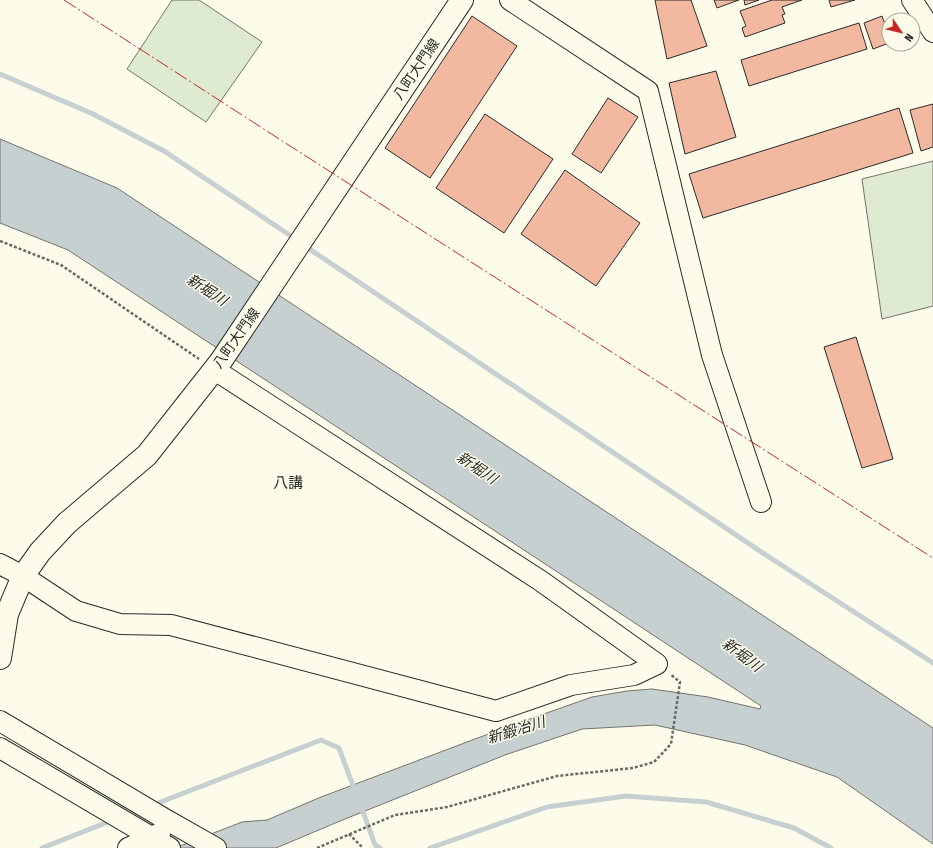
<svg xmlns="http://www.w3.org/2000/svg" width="933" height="848" font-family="'Fira Sans Condensed','Noto Sans JP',sans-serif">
	<rect width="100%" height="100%" fill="#fdfbea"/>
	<path fill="#deebd1" stroke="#74746e" d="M172 0H199L262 42 206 122 127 69Z
		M933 161V306L882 319 862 179Z"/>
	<path fill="#c7d0d0" stroke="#74746e" d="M0 139 117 188 933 728V844L837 777 745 745 655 725 582 729 505 755 340 821 276 848H175L242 822 267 820 321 797 507 727 592 697 627 691 652 689 708 697 760 709 761 706 68 250 0 223Z"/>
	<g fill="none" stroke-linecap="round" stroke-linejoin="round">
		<path stroke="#c7d0d0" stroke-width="5" d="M0 74 93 114 164 151 297 240
			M305 246 769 557 933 663
			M153 805 321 740 339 748 355 791
			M361 806 375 845 380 848
			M42 848 113 820
			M430 848 547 807 626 796 706 802 794 828 831 848"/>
	</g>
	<path fill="#f2b8a0" stroke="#2b2b2b" d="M655 0H691L707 46 667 59Z
		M714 0H739L717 8Z
		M744 0H759L745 5Z
		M772 0H802L782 7 785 14 782 15 785 23 745 37 742 28 746 26 740 11Z
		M829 0H855L831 7Z
		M472 16 517 46 430 178 385 148Z
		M882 16 889 35V43L873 49 864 23Z
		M859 23 867 49 749 86 741 60Z
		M716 71 736 137 685 154 669 83Z
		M608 98 638 117 601 173 572 154Z
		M933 104V147L921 151 910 110Z
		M899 108 913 153 703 218 689 174Z
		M485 114 553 159 504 233 436 188Z
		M565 170 640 223 596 286 521 234Z
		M856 337 893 459 862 468 824 347Z"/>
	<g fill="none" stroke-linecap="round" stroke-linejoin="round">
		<defs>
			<path id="minor" d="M510 0 648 91 712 355 761 502
				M912 0 933 32
				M0 564 23 576 76 611 120 624 171 625 496 711 571 685 634 675 657 664 541 581 215 370
				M0 721 165 819 216 848
				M0 748 170 848
				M128 848 160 833"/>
			<path id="major" d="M0 658 7 614 23 576 40 552 67 523 147 455 221 361 462 0"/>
		</defs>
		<use href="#minor" stroke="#2b2b2b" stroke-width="22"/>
		<use href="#major" stroke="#2b2b2b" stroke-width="24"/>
		<path stroke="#6a6964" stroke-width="2.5" stroke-dasharray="3 2" stroke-linecap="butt" d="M0 241 61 265 199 359
			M349 834 363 848
			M317 848 395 815 447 807 557 776 633 768 654 762 671 744 680 682 670 674"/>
		<use href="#minor" stroke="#fdfbea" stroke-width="20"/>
		<use href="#major" stroke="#fdfbea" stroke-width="22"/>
		<path stroke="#c62828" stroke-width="1" stroke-dasharray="14 3 2 3" stroke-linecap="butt" d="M64 0 287 144 933 558"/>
	</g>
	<g text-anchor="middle" stroke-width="3" stroke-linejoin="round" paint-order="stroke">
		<g font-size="14" fill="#2b2b2b" stroke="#fdfbea">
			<text transform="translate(416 69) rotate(-56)" y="5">八町大門線</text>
			<text transform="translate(236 338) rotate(-55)" y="5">八町大門線</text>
		</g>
		<g font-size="15" font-style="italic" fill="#2b2b2b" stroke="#fdfbea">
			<text transform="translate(207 290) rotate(33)" y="5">新堀川</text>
			<text transform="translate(477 468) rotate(34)" y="5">新堀川</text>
			<text transform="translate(742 655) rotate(37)" y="5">新堀川</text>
			<text transform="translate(516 730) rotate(-17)" y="5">新鍛冶川</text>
		</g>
		<g font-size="15" fill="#2b2b2b" stroke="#fdfbea">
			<text x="288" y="488">八講</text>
		</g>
	</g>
	<g transform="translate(901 32) rotate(125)"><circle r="19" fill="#fdfbea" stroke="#a9a89e"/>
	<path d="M0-3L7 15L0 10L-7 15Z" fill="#c62828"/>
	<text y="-6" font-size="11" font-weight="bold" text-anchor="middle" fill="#2b2b2b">N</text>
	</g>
</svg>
